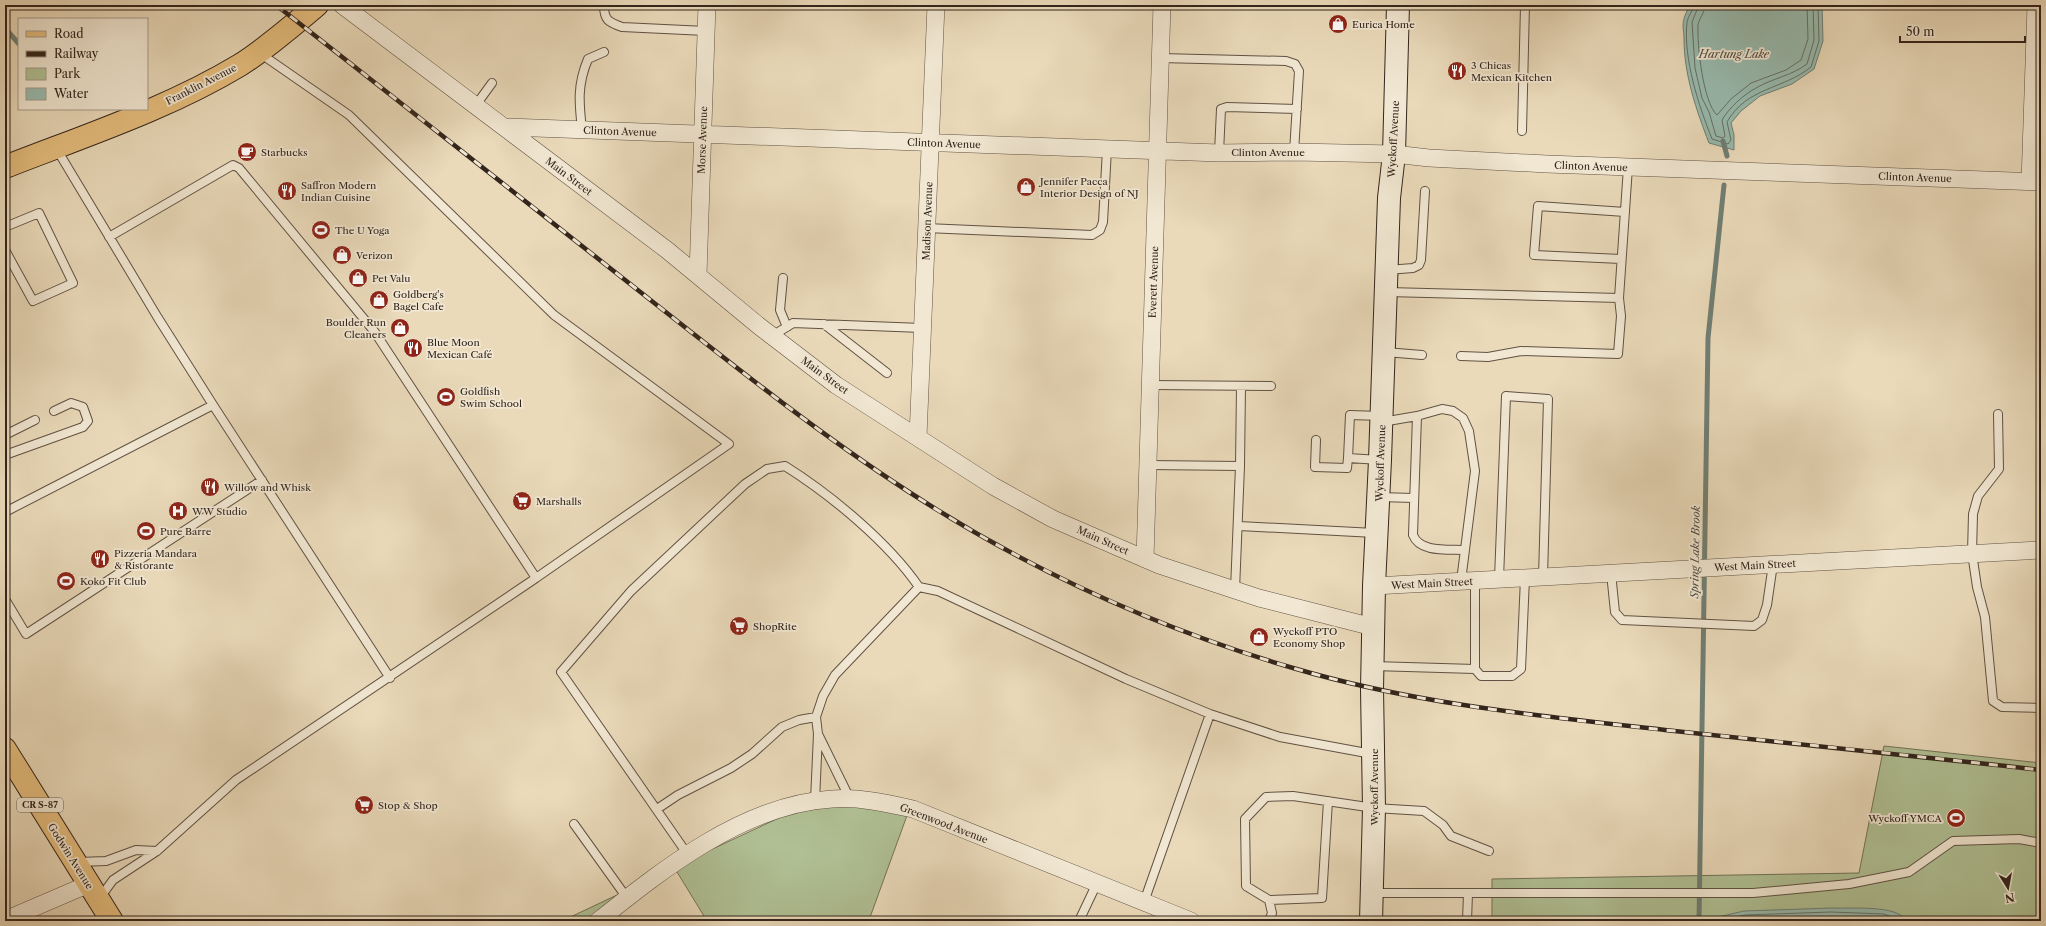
<svg xmlns="http://www.w3.org/2000/svg" width="2046" height="926" font-family="'Libre Caslon Text',serif">
	<rect width="100%" height="100%" fill="#eadaba"/>
	<filter id="stains"><feTurbulence type="fractalNoise" baseFrequency=".005" numOctaves="4"/><feColorMatrix values="0 0 0 0 .2 0 0 0 0 .09 0 0 0 0 .02 0 0 0 .5 -.17"/></filter>
	<radialGradient id="worn" r=".72"><stop offset=".6" stop-color="#630" stop-opacity="0"/><stop offset="1" stop-color="#630" stop-opacity=".3"/></radialGradient>
	<path fill="#b0c195" stroke="#727358" d="M1884 746 2041 763V921H1492V879L1859 873Z
		M813 802 909 810 869 920 707 921 674 867Z
		M655 877 588 921H562Z"/>
	<path fill="#98bbaf" stroke="#707f74" d="M1690 5H1822L1823 41 1814 69 1792 84 1760 96 1741 111 1731 123 1734 135V150L1709 143C1696 109 1684 75 1684 38 1684 32 1682 25 1684 19 1685 14 1688 10 1690 5Z
		M1831 908C1849 909 1897 904 1907 921H1701L1744 911Z"/>
	<g fill="none" stroke-linecap="round" stroke-linejoin="round">
		<path stroke="#667066" stroke-width="1" d="M1694 5C1693 11 1688 16 1687 22 1683 59 1699 106 1712 139L1728 144 1731 140 1727 122C1747 87 1782 90 1811 67L1819 41 1818 5
			M1699 5 1692 22 1695 68 1702 98 1709 112 1716 136 1723 138 1725 136 1722 120C1729 108 1743 95 1756 88 1773 78 1791 76 1807 64L1814 40 1813 5
			M1705 5C1705 13 1699 18 1698 25 1697 45 1703 102 1717 115L1731 99 1751 83 1786 70 1801 60 1808 39 1807 5
			M1717 921 1745 915 1831 912 1884 914 1902 921
			M1740 921 1831 917 1884 919 1892 921"/>
		<path stroke="#707f74" stroke-width="5" d="M5 28 19 44
			M1723 141 1727 156
			M1699 921 1708 338 1724 185"/>
		<defs>
			<path id="lane" d="M604 5C604 20 608 22 622 27L706 31
				M261 54 349 115 554 315 729 444 536 578
				M1160 58 1286 61 1295 64 1299 71 1294 152
				M476 105 492 83
				M582 130C579 103 577 85 588 59L604 52
				M1522 131 1525 5
				M56 148 158 318 213 405
				M1219 153 1221 109 1227 107 1297 109
				M5 227 39 213 73 283 33 301 5 250
				M926 228 1092 235 1100 230 1103 222 1107 149
				M1621 259 1534 255 1538 206 1625 212
				M1387 270 1413 268 1419 265 1421 260 1425 191
				M783 278 780 310 787 327
				M1387 292 1619 298
				M824 324 887 373
				M772 336 793 323 922 328
				M1385 352 1422 355
				M1461 356 1488 357 1521 351 1618 354 1621 316 1619 298 1628 167
				M1150 385 1271 386
				M1998 414 1999 469 1978 496 1973 514 1972 553 1977 587 1985 617 1993 701 2002 707 2041 708
				M1417 416 1413 535C1420 553 1448 549 1465 550
				M1382 422 1417 416 1442 409 1453 411 1463 418 1469 431 1475 471 1461 581
				M5 435 35 420
				M1316 440 1315 467 1347 468 1348 458
				M5 455 83 427 88 421 83 407 71 403 54 411
				M1380 460 1348 458 1350 415 1381 416
				M1148 465 1240 466
				M1379 497 1414 498
				M5 512 213 405 390 678
				M1239 526 1375 533
				M1611 573 1615 612 1622 620 1754 626 1762 620 1767 605 1773 564
				M1499 579 1506 396 1548 399 1543 577
				M1475 581V669L1481 676H1512L1521 669 1525 578
				M1235 590 1240 466 1241 386
				M5 599 26 634 262 480
				M1373 666 1475 669
				M818 734 850 799
				M815 801 818 734 816 717 823 696 835 675 919 587 938 591 1126 679 1210 714 1280 737 1372 754
				M1328 801 1322 898 1269 900 1246 886 1245 819 1266 797 1293 796 1374 808 1424 811 1443 825 1451 836 1489 851
				M657 809 678 795 731 768 752 754 782 727 799 720 816 717
				M574 824 627 898
				M688 855 561 672 631 591 745 484 767 469 785 466C831 495 888 542 919 587
				M79 862 106 861 136 850 157 851
				M1373 893H1753L1849 884 1909 872 1953 841 2019 839 2041 843
				M99 899 113 880 157 851 236 780 536 578 374 331 239 168 233 165 109 237
				M1269 900 1272 913 1269 921
				M1144 902 1210 714
				M1079 921 1097 883
				M1467 921 1468 893"/>
			<path id="street" d="M342 5 667 250 759 326 836 385 993 486 1053 519 1159 565 1259 598 1373 627
				M505 127 1219 153 1294 152 1394 154 1429 158 1547 164 2041 182
				M2030 182 2036 5
				M698 275 707 5
				M918 437 936 5
				M1145 559 1162 5
				M1374 586 2041 550
				M5 920 89 884
				M598 921C663 869 745 804 832 799 859 797 886 803 913 809L1191 921"/>
			<path id="secondary" d="M1371 921 1374 808 1372 689 1374 586 1380 460 1389 198 1394 154 1398 5"/>
			<path id="primary" d="M5 167C84 136 167 109 240 65 267 48 292 26 317 5
				M5 749 112 921"/>
		</defs>
		<use href="#lane" stroke="#615244" stroke-width="10"/>
		<use href="#street" stroke="#615244" stroke-width="18"/>
		<use href="#secondary" stroke="#33251c" stroke-width="24"/>
		<use href="#primary" stroke="#33251c" stroke-width="24"/>
		<use href="#lane" stroke="#f1e7d2" stroke-width="8"/>
		<use href="#street" stroke="#f1e7d2" stroke-width="17"/>
		<use href="#secondary" stroke="#f1e7d2" stroke-width="22"/>
		<use href="#primary" stroke="#e5bd7d" stroke-width="22"/>
		<defs>
			<path id="rail" d="M276 5C391 95 505 185 620 276 713 349 806 425 906 490 1025 568 1157 628 1293 668 1415 704 1540 716 1665 730 1791 743 1916 756 2041 770"/>
		</defs>
		<use href="#rail" stroke="#33251c" stroke-width="4.5"/>
		<use href="#rail" stroke="#f1e7d2" stroke-width="3" stroke-dasharray="9" stroke-linecap="butt"/>
	</g>
	<defs>
		<symbol id="shop-disc" viewBox="-11 -11 22 22"><circle r="9.5" fill="#8f2418" stroke="#f1e7d2"/><path d="M-5-2.5h2.3a2.7 3.5 0 0 1 5.4 0H5L5.5 6h-11ZM-1.5-2.5h3a1.5 2.3 0 0 0-3 0Z" fill="#fff"/></symbol>
		<symbol id="restaurant-disc" viewBox="-11 -11 22 22"><circle r="9.5" fill="#8f2418" stroke="#f1e7d2"/><path d="M-5-6h1v4h1v-4h1v4h1v-4h1v5L-1.5 .5V6h-2V.5L-5-1ZM5-6V6H3V1.5H1.5Q1.5-4 5-6Z" fill="#fff"/></symbol>
		<symbol id="cafe-disc" viewBox="-11 -11 22 22"><circle r="9.5" fill="#8f2418" stroke="#f1e7d2"/><path d="M-5.5-4.5H6V0H3Q3 3.5 0 3.5H-2.5Q-5.5 3.5-5.5 0ZM3-3.2v2h1.7v-2ZM-6 4.5H4V6H-6Z" fill="#fff"/></symbol>
		<symbol id="stadium-disc" viewBox="-11 -11 22 22"><circle r="9.5" fill="#8f2418" stroke="#f1e7d2"/><path d="M0-5a6.5 5 0 1 0 0 10a6.5 5 0 1 0 0-10ZM-3.5-1.8h7v3.6h-7Z" fill="#fff"/></symbol>
		<symbol id="supermarket-disc" viewBox="-11 -11 22 22"><circle r="9.5" fill="#8f2418" stroke="#f1e7d2"/><path d="M-6-5.5h2.5l.6 2H6L4.5 2H-2.5L-4.4-4H-6ZM-1.5 3.2a1.3 1.3 0 1 0 .1 0ZM3 3.2a1.3 1.3 0 1 0 .1 0Z" fill="#fff"/></symbol>
		<symbol id="hospital-disc" viewBox="-11 -11 22 22"><circle r="9.5" fill="#8f2418" stroke="#f1e7d2"/><path d="M-5-5h3v3.5h4V-5h3V5h-3V1.5h-4V5h-3Z" fill="#fff"/></symbol>
	</defs>
	<g fill-rule="evenodd">
		<use href="#shop-disc" x="1327" y="13" width="22" height="22"/>
		<use href="#restaurant-disc" x="1446" y="60" width="22" height="22"/>
		<use href="#cafe-disc" x="236" y="141" width="22" height="22"/>
		<use href="#shop-disc" x="1015" y="176" width="22" height="22"/>
		<use href="#restaurant-disc" x="276" y="180" width="22" height="22"/>
		<use href="#stadium-disc" x="310" y="219" width="22" height="22"/>
		<use href="#shop-disc" x="331" y="244" width="22" height="22"/>
		<use href="#shop-disc" x="347" y="267" width="22" height="22"/>
		<use href="#shop-disc" x="368" y="289" width="22" height="22"/>
		<use href="#shop-disc" x="389" y="317" width="22" height="22"/>
		<use href="#restaurant-disc" x="402" y="337" width="22" height="22"/>
		<use href="#stadium-disc" x="435" y="386" width="22" height="22"/>
		<use href="#restaurant-disc" x="199" y="476" width="22" height="22"/>
		<use href="#supermarket-disc" x="511" y="490" width="22" height="22"/>
		<use href="#hospital-disc" x="167" y="500" width="22" height="22"/>
		<use href="#stadium-disc" x="135" y="520" width="22" height="22"/>
		<use href="#restaurant-disc" x="89" y="548" width="22" height="22"/>
		<use href="#stadium-disc" x="55" y="570" width="22" height="22"/>
		<use href="#supermarket-disc" x="728" y="615" width="22" height="22"/>
		<use href="#shop-disc" x="1248" y="626" width="22" height="22"/>
		<use href="#supermarket-disc" x="353" y="794" width="22" height="22"/>
		<use href="#stadium-disc" x="1945" y="807" width="22" height="22"/>
	</g>
	<g text-anchor="middle" stroke-width="3.5" stroke-linejoin="round" paint-order="stroke">
		<rect fill="#f1e7d2" stroke="#6c5f53" stroke-width="1" x="17" y="798" width="46" height="14" rx="3"/>
		<g font-size="9" font-weight="bold" fill="#33251c">
			<text x="40" y="808">CR S-87</text>
		</g>
		<g font-size="10" fill="#33251c" stroke="#f1e7d2" text-anchor="start">
			<text x="1352" y="28">Eurica Home</text>
			<text x="1471" y="69">3 Chicas<tspan x="1471" dy="12">Mexican Kitchen</tspan></text>
			<text x="261" y="156">Starbucks</text>
			<text x="1040" y="185">Jennifer Pacca<tspan x="1040" dy="12">Interior Design of NJ</tspan></text>
			<text x="301" y="189">Saffron Modern<tspan x="301" dy="12">Indian Cuisine</tspan></text>
			<text x="335" y="234">The U Yoga</text>
			<text x="356" y="259">Verizon</text>
			<text x="372" y="282">Pet Valu</text>
			<text x="393" y="298">Goldberg's<tspan x="393" dy="12">Bagel Cafe</tspan></text>
			<text x="386" y="326" text-anchor="end">Boulder Run<tspan x="386" dy="12">Cleaners</tspan></text>
			<text x="427" y="346">Blue Moon<tspan x="427" dy="12">Mexican Café</tspan></text>
			<text x="460" y="395">Goldfish<tspan x="460" dy="12">Swim School</tspan></text>
			<text x="224" y="491">Willow and Whisk</text>
			<text x="536" y="505">Marshalls</text>
			<text x="192" y="515">WW Studio</text>
			<text x="160" y="535">Pure Barre</text>
			<text x="114" y="557">Pizzeria Mandara<tspan x="114" dy="12">&amp; Ristorante</tspan></text>
			<text x="80" y="585">Koko Fit Club</text>
			<text x="753" y="630">ShopRite</text>
			<text x="1273" y="635">Wyckoff PTO<tspan x="1273" dy="12">Economy Shop</tspan></text>
			<text x="378" y="809">Stop &amp; Shop</text>
			<text x="1942" y="822" text-anchor="end">Wyckoff YMCA</text>
		</g>
		<g font-size="10" fill="#33251c" stroke="#f1e7d2">
			<text transform="translate(201 84) rotate(-27)" y="4">Franklin Avenue</text>
			<text transform="translate(620 131) rotate(2)" y="4">Clinton Avenue</text>
			<text transform="translate(1393 139) rotate(-87)" y="4">Wyckoff Avenue</text>
			<text transform="translate(702 140) rotate(-88)" y="4">Morse Avenue</text>
			<text transform="translate(944 143) rotate(2)" y="4">Clinton Avenue</text>
			<text x="1268" y="156">Clinton Avenue</text>
			<text transform="translate(1591 166) rotate(2)" y="4">Clinton Avenue</text>
			<text transform="translate(569 176) rotate(37)" y="4">Main Street</text>
			<text transform="translate(1915 177) rotate(2)" y="4">Clinton Avenue</text>
			<text transform="translate(927 221) rotate(-88)" y="4">Madison Avenue</text>
			<text transform="translate(1153 282) rotate(-88)" y="4">Everett Avenue</text>
			<text transform="translate(825 375) rotate(36)" y="4">Main Street</text>
			<text transform="translate(1380 463) rotate(-88)" y="4">Wyckoff Avenue</text>
			<text transform="translate(1103 540) rotate(24)" y="4">Main Street</text>
			<text transform="translate(1755 565) rotate(-3)" y="4">West Main Street</text>
			<text transform="translate(1432 583) rotate(-3)" y="4">West Main Street</text>
			<text transform="translate(1374 787) rotate(-90)" y="4">Wyckoff Avenue</text>
			<text transform="translate(944 823) rotate(21)" y="4">Greenwood Avenue</text>
			<text transform="translate(71 856) rotate(58)" y="4">Godwin Avenue</text>
		</g>
		<g font-size="11" font-style="italic" fill="#4c4a41" stroke="#f1e7d2">
			<text x="1734" y="58">Hartung Lake</text>
			<text transform="translate(1695 552) rotate(-89)" y="4">Spring Lake Brook</text>
		</g>
	</g>
	<rect width="2046" height="926" fill="none" stroke="#eadaba" stroke-width="20"/>
	<rect x="6" y="6" width="2034" height="914" fill="none" stroke="#33251c" stroke-width="2"/>
	<rect x="10" y="10" width="2026" height="906" fill="none" stroke="#33251c"/>
	<rect x="18" y="18" width="130" height="92" fill="#f1e7d2" stroke="#a59989"/>
	<rect x="26" y="31" width="20" height="6" fill="#e5bd7d" stroke="#a59989"/>
	<text x="54" y="38" font-size="12" fill="#33251c">Road</text>
	<rect x="26" y="51" width="20" height="6" fill="#33251c" stroke="#a59989"/>
	<text x="54" y="58" font-size="12" fill="#33251c">Railway</text>
	<rect x="26" y="68" width="20" height="12" fill="#b0c195" stroke="#a59989"/>
	<text x="54" y="78" font-size="12" fill="#33251c">Park</text>
	<rect x="26" y="88" width="20" height="12" fill="#98bbaf" stroke="#a59989"/>
	<text x="54" y="98" font-size="12" fill="#33251c">Water</text>
	<g transform="translate(2008 888) rotate(169)" stroke="#f1e7d2" stroke-width="3" paint-order="stroke">
	<path d="M0-3L7 15L0 10L-7 15Z" fill="#33251c"/>
	<text y="-6" font-size="11" font-weight="bold" text-anchor="middle" fill="#33251c">N</text>
	</g>
	<path d="M1900 36v6h125v-6" fill="none" stroke="#33251c" stroke-width="2"/>
	<text x="1906" y="36" font-size="12" fill="#33251c" stroke="#f1e7d2" stroke-width="3" paint-order="stroke">50 m</text>
	<rect width="100%" height="100%" filter="url(#stains)"/>
	<rect width="100%" height="100%" fill="url(#worn)"/>
</svg>
